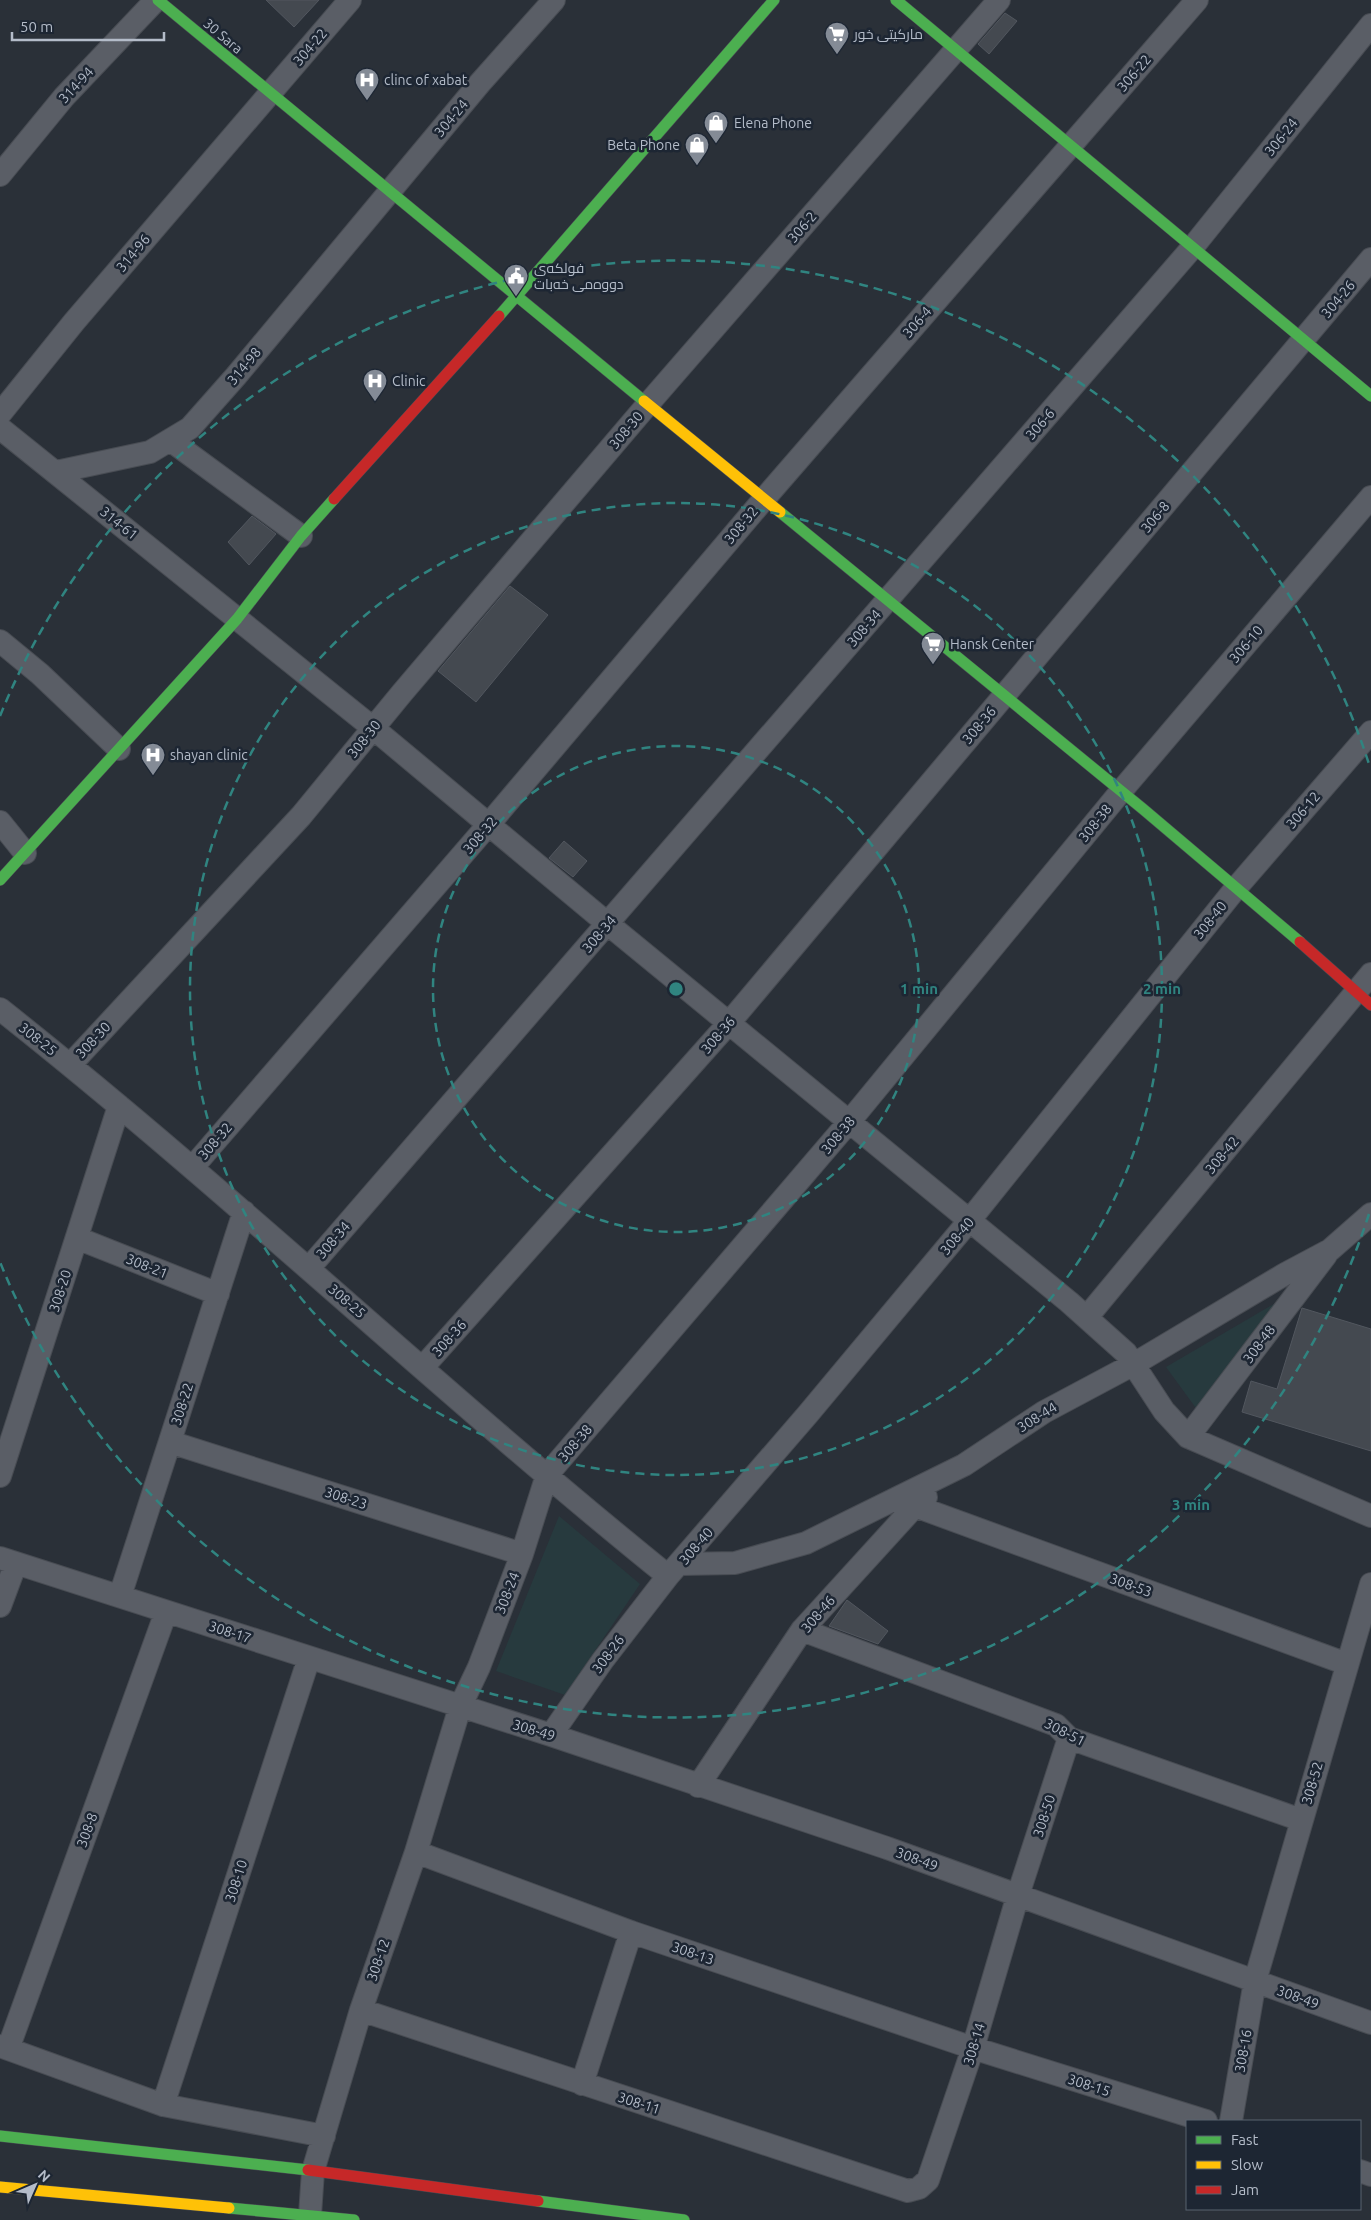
<svg xmlns="http://www.w3.org/2000/svg" width="1371" height="2220" font-family="Ubuntu,Cairo,sans-serif">
	<rect width="100%" height="100%" fill="#2a3038"/>
	<path fill="#273a3e" d="M1284 1298 1201 1415 1166 1367Z
		M559 1516 640 1584 565 1695 496 1671Z"/>
	<path fill="#444950" stroke="#52575f" d="M266 0H319L294 27Z
		M1005 13 1017 21 989 54 978 44Z
		M252 516 276 534 249 565 228 542Z
		M510 586 548 615 476 702 438 671Z
		M564 841 587 861 573 877 549 858Z
		M1302 1308 1371 1329V1451L1242 1412 1251 1381 1277 1389Z
		M847 1600 888 1631 878 1644 829 1626Z"/>
	<g fill="none" stroke-linecap="round" stroke-linejoin="round">
		<defs>
			<path id="street" d="M0 175 64 97 156 0
				M0 414 74 322 350 0
				M0 428 373 728 608 924 1069 1302 1126 1353 1164 1411 1188 1437 1371 1516
				M170 440 301 536
				M56 472 150 452 190 428 236 376 480 83 554 0
				M0 641 40 674 119 749
				M0 822 25 853
				M0 1009C229 1190 441 1393 668 1576
				M70 1065 301 816 402 693 648 404 999 0
				M192 1168 489 824 764 499 1197 0
				M77 1238 218 1294
				M309 1268 1192 248 1371 25
				M1087 1317 1371 974
				M423 1367 729 1023 1371 259
				M1188 1437 1326 1255
				M170 1442 522 1554
				M0 1476 119 1106
				M915 1506 1347 1664
				M0 1558 551 1735 887 1848 1371 2023
				M681 1564 735 1563 806 1543 964 1465 1044 1412 1134 1364 1285 1274 1330 1250 1371 1214
				M120 1596 244 1212
				M0 1606 16 1563
				M802 1630 1056 1725 1069 1738 1301 1820
				M551 1735 603 1660 668 1576 808 1414 969 1221 1236 888 1371 732
				M698 1786 802 1630 915 1506 926 1497
				M416 1852 631 1932 973 2048 1206 2121
				M361 2010 908 2191 919 2188 928 2180 973 2048 1018 1895 1069 1738
				M0 2046 163 2105 324 2136
				M8 2049 166 1612
				M582 2084 631 1932
				M163 2105 309 1658
				M1231 2121 1255 1981 1371 1584
				M1360 2171 1371 2175
				M310 2215 313 2171 361 2010 416 1852 460 1707 479 1667 522 1554 547 1475 849 1122 1122 790 1371 497"/>
			<path id="fast" d="M158 0 644 401
				M896 0 1371 396
				M499 316 774 0
				M780 512 1143 809 1300 942
				M0 880 237 619 301 536 334 499
				M0 2136 308 2170
				M538 2201 684 2220
				M229 2208 354 2220"/>
			<path id="slow" d="M644 401 780 512
				M0 2187 229 2208"/>
			<path id="jam" d="M334 499 499 316
				M1300 942 1371 1005
				M308 2170 538 2201"/>
		</defs>
		<use href="#street" stroke="#484c53" stroke-width="24"/>
		<use href="#fast" stroke="#484c53" stroke-width="12"/>
		<use href="#slow" stroke="#484c53" stroke-width="12"/>
		<use href="#jam" stroke="#484c53" stroke-width="12"/>
		<use href="#street" stroke="#5a5e66" stroke-width="22"/>
		<use href="#fast" stroke="#4caf50" stroke-width="11"/>
		<use href="#slow" stroke="#ffc107" stroke-width="11"/>
		<use href="#jam" stroke="#c62828" stroke-width="11"/>
	</g>
	<g fill="none" stroke="#308480" stroke-width="2.5" stroke-dasharray="9 6">
		<circle cx="676" cy="989" r="243"/>
		<circle cx="676" cy="989" r="486"/>
		<path d="M1369 1214A729 729 0 0 1 0 1262M0 716A729 729 0 0 1 1369 764"/>
	</g>
	<defs>
		<symbol id="supermarket-pin" viewBox="-11 -11 22 30"><path d="M0 17L-7.5 6A9.5 9.5 0 1 1 7.5 6Z" fill="#848b96" stroke="#1d2633"/><path d="M-6-5.5h2.5l.6 2H6L4.5 2H-2.5L-4.4-4H-6ZM-1.5 3.2a1.3 1.3 0 1 0 .1 0ZM3 3.2a1.3 1.3 0 1 0 .1 0Z" fill="#fff"/></symbol>
		<symbol id="hospital-pin" viewBox="-11 -11 22 30"><path d="M0 17L-7.5 6A9.5 9.5 0 1 1 7.5 6Z" fill="#848b96" stroke="#1d2633"/><path d="M-5-5h3v3.5h4V-5h3V5h-3V1.5h-4V5h-3Z" fill="#fff"/></symbol>
		<symbol id="shop-pin" viewBox="-11 -11 22 30"><path d="M0 17L-7.5 6A9.5 9.5 0 1 1 7.5 6Z" fill="#848b96" stroke="#1d2633"/><path d="M-5-2.5h2.3a2.7 3.5 0 0 1 5.4 0H5L5.5 6h-11ZM-1.5-2.5h3a1.5 2.3 0 0 0-3 0Z" fill="#fff"/></symbol>
		<symbol id="civic-pin" viewBox="-11 -11 22 30"><path d="M0 17L-7.5 6A9.5 9.5 0 1 1 7.5 6Z" fill="#848b96" stroke="#1d2633"/><path d="M-.6-6.5H3V-4.5H.6V-3L4-1V1h2V6H-6V1h2V-1L-.6-3ZM-1.2 2.5V6h2.4V2.5Z" fill="#fff"/></symbol>
	</defs>
	<g fill-rule="evenodd">
		<use href="#supermarket-pin" x="823" y="20" width="28" height="38"/>
		<use href="#hospital-pin" x="353" y="66" width="28" height="38"/>
		<use href="#shop-pin" x="702" y="109" width="28" height="38"/>
		<use href="#shop-pin" x="683" y="131" width="28" height="38"/>
		<use href="#civic-pin" x="502" y="262" width="28" height="38"/>
		<use href="#hospital-pin" x="361" y="367" width="28" height="38"/>
		<use href="#supermarket-pin" x="919" y="630" width="28" height="38"/>
		<use href="#hospital-pin" x="139" y="741" width="28" height="38"/>
	</g>
	<g text-anchor="middle" stroke-width="5" stroke-linejoin="round" paint-order="stroke">
		<g font-size="14" fill="#b4bcc9" stroke="#1d2633" text-anchor="start">
			<text x="854" y="39">مارکیتی خور</text>
			<text x="384" y="85">clinc of xabat</text>
			<text x="734" y="128">Elena Phone</text>
			<text x="680" y="150" text-anchor="end">Beta Phone</text>
			<text x="534" y="273">فولکه‌ی<tspan x="534" dy="16">دووه‌می خه‌بات</tspan></text>
			<text x="392" y="386">Clinic</text>
			<text x="950" y="649">Hansk Center</text>
			<text x="170" y="760">shayan clinic</text>
		</g>
		<g font-size="14" fill="#b4bcc9" stroke="#1d2633">
			<text transform="translate(223 36) rotate(40)" y="5">30 Sara</text>
			<text transform="translate(310 47) rotate(-49)" y="5">304-22</text>
			<text transform="translate(1134 73) rotate(-49)" y="5">306-22</text>
			<text transform="translate(76 85) rotate(-47)" y="5">314-94</text>
			<text transform="translate(451 118) rotate(-50)" y="5">304-24</text>
			<text transform="translate(1281 137) rotate(-51)" y="5">306-24</text>
			<text transform="translate(802 227) rotate(-49)" y="5">306-2</text>
			<text transform="translate(133 253) rotate(-50)" y="5">314-96</text>
			<text transform="translate(1338 299) rotate(-50)" y="5">304-26</text>
			<text transform="translate(917 322) rotate(-49)" y="5">306-4</text>
			<text transform="translate(244 366) rotate(-50)" y="5">314-98</text>
			<text transform="translate(1040 424) rotate(-49)" y="5">306-6</text>
			<text transform="translate(626 430) rotate(-50)" y="5">308-30</text>
			<text transform="translate(1155 517) rotate(-50)" y="5">306-8</text>
			<text transform="translate(119 523) rotate(39)" y="5">314-61</text>
			<text transform="translate(741 525) rotate(-50)" y="5">308-32</text>
			<text transform="translate(864 628) rotate(-49)" y="5">308-34</text>
			<text transform="translate(1246 644) rotate(-50)" y="5">306-10</text>
			<text transform="translate(979 725) rotate(-50)" y="5">308-36</text>
			<text transform="translate(364 739) rotate(-51)" y="5">308-30</text>
			<text transform="translate(1303 810) rotate(-49)" y="5">306-12</text>
			<text transform="translate(1095 823) rotate(-51)" y="5">308-38</text>
			<text transform="translate(480 835) rotate(-49)" y="5">308-32</text>
			<text transform="translate(1210 920) rotate(-51)" y="5">308-40</text>
			<text transform="translate(599 934) rotate(-49)" y="5">308-34</text>
			<text transform="translate(718 1035) rotate(-49)" y="5">308-36</text>
			<text transform="translate(38 1039) rotate(38)" y="5">308-25</text>
			<text transform="translate(93 1040) rotate(-47)" y="5">308-30</text>
			<text transform="translate(838 1135) rotate(-50)" y="5">308-38</text>
			<text transform="translate(215 1141) rotate(-49)" y="5">308-32</text>
			<text transform="translate(1222 1155) rotate(-50)" y="5">308-42</text>
			<text transform="translate(957 1236) rotate(-50)" y="5">308-40</text>
			<text transform="translate(333 1240) rotate(-49)" y="5">308-34</text>
			<text transform="translate(147 1266) rotate(22)" y="5">308-21</text>
			<text transform="translate(60 1291) rotate(-72)" y="5">308-20</text>
			<text transform="translate(347 1301) rotate(41)" y="5">308-25</text>
			<text transform="translate(449 1338) rotate(-48)" y="5">308-36</text>
			<text transform="translate(1259 1344) rotate(-53)" y="5">308-48</text>
			<text transform="translate(182 1404) rotate(-72)" y="5">308-22</text>
			<text transform="translate(1037 1417) rotate(-32)" y="5">308-44</text>
			<text transform="translate(575 1443) rotate(-49)" y="5">308-38</text>
			<text transform="translate(346 1498) rotate(18)" y="5">308-23</text>
			<text transform="translate(696 1546) rotate(-49)" y="5">308-40</text>
			<text transform="translate(1131 1585) rotate(20)" y="5">308-53</text>
			<text transform="translate(507 1593) rotate(-69)" y="5">308-24</text>
			<text transform="translate(818 1614) rotate(-49)" y="5">308-46</text>
			<text transform="translate(230 1632) rotate(18)" y="5">308-17</text>
			<text transform="translate(608 1654) rotate(-53)" y="5">308-26</text>
			<text transform="translate(534 1730) rotate(17)" y="5">308-49</text>
			<text transform="translate(1065 1732) rotate(27)" y="5">308-51</text>
			<text transform="translate(1312 1783) rotate(-74)" y="5">308-52</text>
			<text transform="translate(1044 1816) rotate(-72)" y="5">308-50</text>
			<text transform="translate(87 1830) rotate(-70)" y="5">308-8</text>
			<text transform="translate(917 1859) rotate(20)" y="5">308-49</text>
			<text transform="translate(236 1881) rotate(-72)" y="5">308-10</text>
			<text transform="translate(693 1953) rotate(19)" y="5">308-13</text>
			<text transform="translate(378 1960) rotate(-71)" y="5">308-12</text>
			<text transform="translate(1298 1997) rotate(20)" y="5">308-49</text>
			<text transform="translate(974 2044) rotate(-73)" y="5">308-14</text>
			<text transform="translate(1243 2051) rotate(-80)" y="5">308-16</text>
			<text transform="translate(1089 2085) rotate(18)" y="5">308-15</text>
			<text transform="translate(639 2103) rotate(18)" y="5">308-11</text>
		</g>
	</g>
	<circle cx="676" cy="989" r="8" fill="#308480" stroke="#1d2633" stroke-width="2.5"/>
	<g font-size="15" text-anchor="middle" font-weight="bold" fill="#308480" stroke="#1d2633" stroke-width="5" stroke-linejoin="round" paint-order="stroke">
		<text x="919" y="994">1 min</text>
		<text x="1162" y="994">2 min</text>
		<text x="1191" y="1510">3 min</text>
	</g>
	<rect x="1186" y="2120" width="175" height="90" fill="#1d2633" stroke="#59626f"/>
	<rect x="1196" y="2136" width="25" height="8" fill="#4caf50" stroke="#59626f"/>
	<text x="1231" y="2145" font-size="15" fill="#b4bcc9">Fast</text>
	<rect x="1196" y="2161" width="25" height="8" fill="#ffc107" stroke="#59626f"/>
	<text x="1231" y="2170" font-size="15" fill="#b4bcc9">Slow</text>
	<rect x="1196" y="2186" width="25" height="8" fill="#c62828" stroke="#59626f"/>
	<text x="1231" y="2195" font-size="15" fill="#b4bcc9">Jam</text>
	<g transform="translate(35 2185) rotate(45)" stroke="#1d2633" stroke-width="4" paint-order="stroke">
	<path d="M0-4L9 19L0 12L-9 19Z" fill="#b4bcc9"/>
	<text y="-8" font-size="14" font-weight="bold" text-anchor="middle" fill="#b4bcc9">N</text>
	</g>
	<path d="M12 32v8h152v-8" fill="none" stroke="#b4bcc9" stroke-width="2.5"/>
	<text x="20" y="32" font-size="15" fill="#b4bcc9" stroke="#1d2633" stroke-width="4" paint-order="stroke">50 m</text>
</svg>
